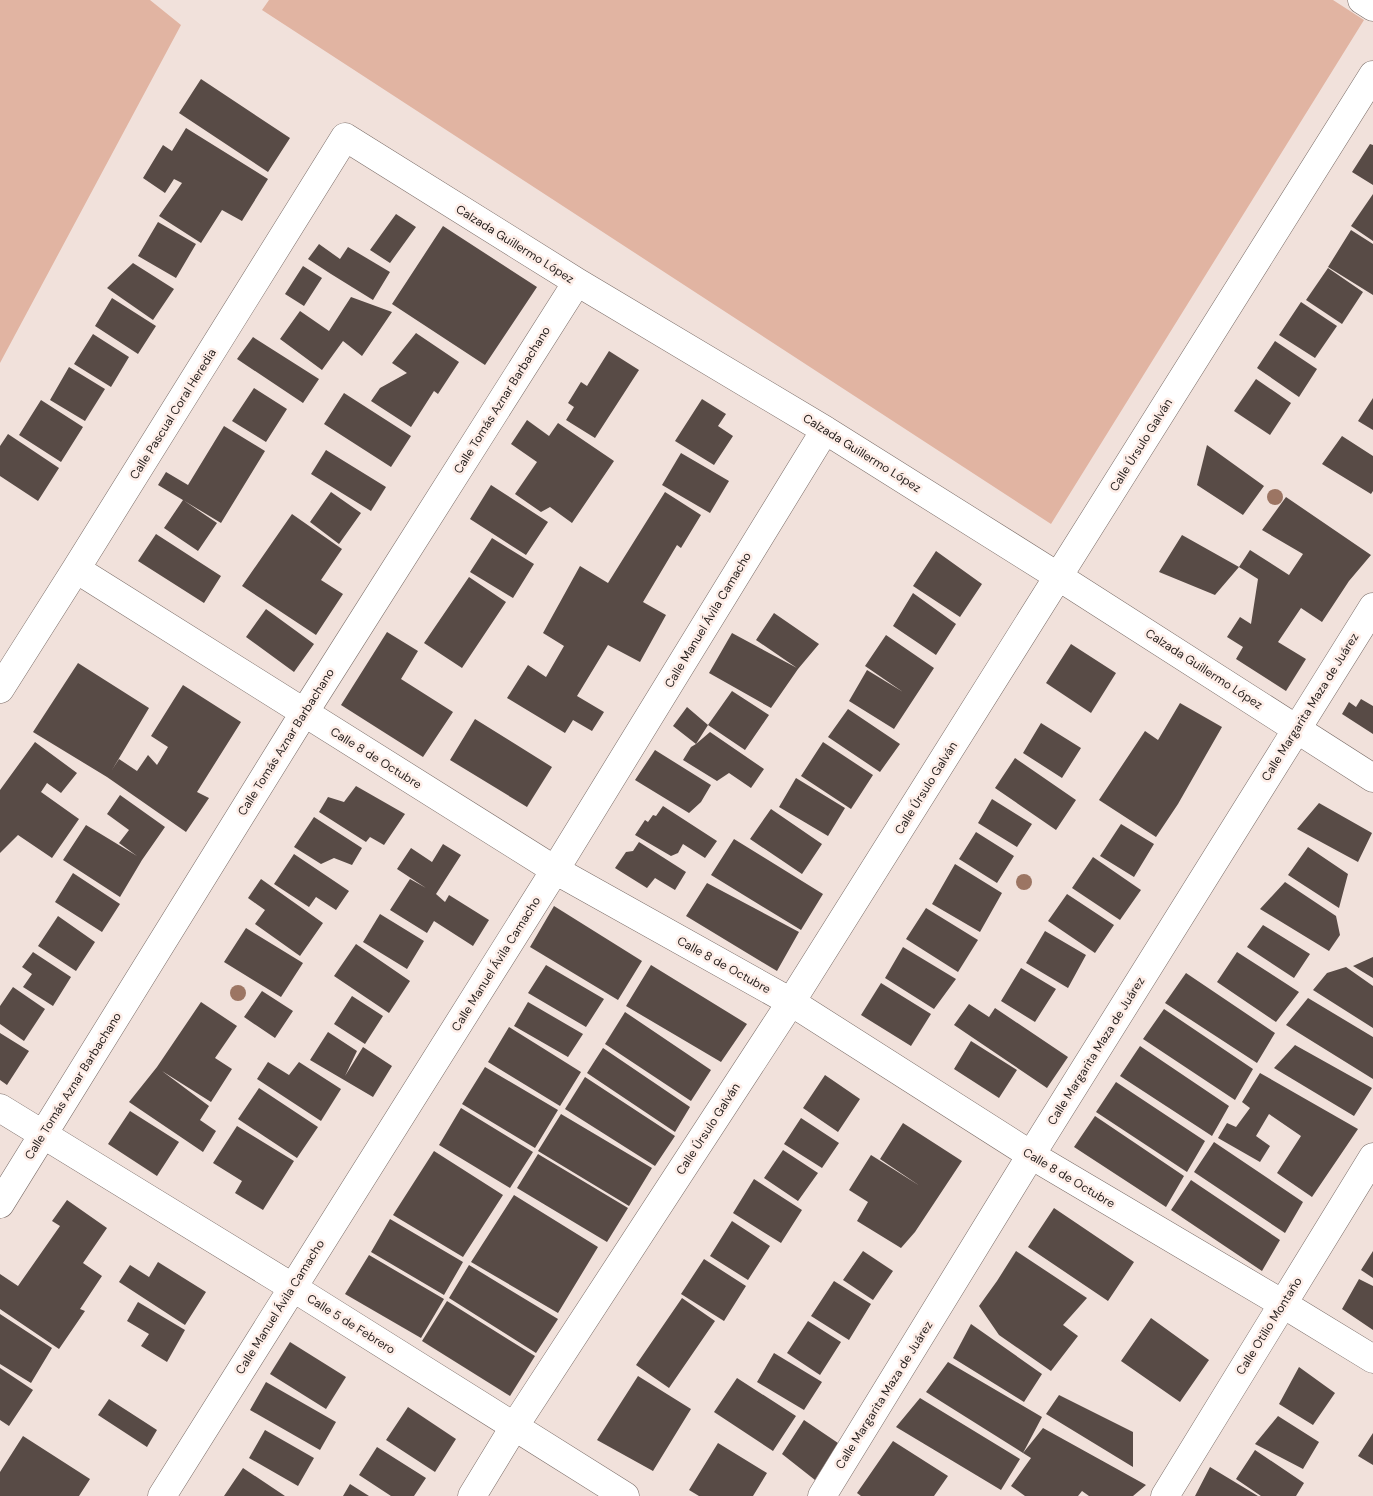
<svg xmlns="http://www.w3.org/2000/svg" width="1373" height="1496" font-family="'DM Sans',sans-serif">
	<rect width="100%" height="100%" fill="#f1e1db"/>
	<path fill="#e1b4a2" d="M0 0H150L181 25 0 363Z
		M269 0H1333L1364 20 1051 524 262 10Z"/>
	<path fill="#584b46" d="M201 79 290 138 268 172 179 113Z
		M186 128 268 179 242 221 222 210 201 243 159 216 182 183 174 179 165 193 143 178 163 145 172 151Z
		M1370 144 1373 145V185L1352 172Z
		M1373 194V241L1351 226Z
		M396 214 416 227 390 263 370 250Z
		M158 222 196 244 176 278 138 256Z
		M443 226 537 287 485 365 392 304Z
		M1351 230 1373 244V295L1328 267Z
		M319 244 340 259 348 247 390 272 373 300 331 274 308 259Z
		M133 263 174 289 153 320 107 288Z
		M303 266 322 278 304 306 285 294Z
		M1328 268 1363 292 1342 324 1306 300Z
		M351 297 392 312 362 356 343 341 322 370 280 339 300 311 329 331Z
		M112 298 156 326 138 354 95 326Z
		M1301 302 1337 326 1315 358 1279 335Z
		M416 333 459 362 438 394 434 391 411 427 371 401 380 388 407 373 392 363Z
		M93 334 129 357 111 387 74 364Z
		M253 337 319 379 303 403 237 359Z
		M1275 341 1317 369 1299 397 1257 368Z
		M609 351 639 370 595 438 566 420 574 407 568 403 581 382 587 386Z
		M69 367 105 389 85 421 50 400Z
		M1256 379 1291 403 1270 435 1234 411Z
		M254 388 287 409 266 442 232 421Z
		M344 393 411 436 391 467 324 424Z
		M1373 398V430L1358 421Z
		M702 399 726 414 718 426 733 436 714 465 675 441Z
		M41 400 83 427 61 462 19 435Z
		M527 420 549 436 558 423 614 461 572 523 550 507 541 512 515 494 537 462 511 444Z
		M224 426 265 451 221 523 158 485 166 472 188 485Z
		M8 434 59 468 38 501 0 476V446Z
		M1342 436 1373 456V491L1371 494 1322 464Z
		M1207 445 1264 486 1243 515 1197 485Z
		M326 450 386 487 371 511 311 474Z
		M681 453 729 481 710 513 662 485Z
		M491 485 548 522 526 555 470 519Z
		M331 492 361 513 339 544 310 522Z
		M665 492 701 515 681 548 677 545 643 602 666 615 640 662 608 645 577 696 604 712 592 731 573 720 565 733 507 698 528 665 546 677 564 646 543 633 580 566 608 583Z
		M1286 497 1371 555 1349 581 1322 622 1301 608 1278 642 1306 659 1286 691 1236 659 1243 647 1227 637 1240 617 1251 624 1258 579 1239 567 1250 550 1289 575 1303 554 1262 530Z
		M183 500 217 523 198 551 164 528Z
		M292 514 342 549 321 580 343 594 316 635 242 586Z
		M156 534 221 576 204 603 138 561Z
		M1182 535 1239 567 1215 595 1159 572Z
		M492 538 534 564 513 598 470 572Z
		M936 551 982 584 960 617 913 586Z
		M469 577 506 602 462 668 424 643Z
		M913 593 956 624 936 655 893 626Z
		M266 609 314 644 294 672 246 637Z
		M774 613 819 644 798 669 771 708 709 673 732 633 797 668 756 640Z
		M387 632 418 651 401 679 453 712 423 757 341 705Z
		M886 635 934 668 894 729 849 701 867 670 903 692 865 666Z
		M1071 644 1116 673 1091 713 1046 683Z
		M78 663 149 708 112 770 119 759 137 771 148 755 157 765 168 747 151 736 183 685 241 722 197 792 209 798 186 832 107 777 33 732Z
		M732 691 769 715 745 750 708 725Z
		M1361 699 1373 706V734L1342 714 1349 702 1356 707Z
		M1180 703 1222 727 1178 804 1156 837 1099 800 1145 731 1158 740Z
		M687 707 708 725 696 744 710 732 764 769 751 788 729 773 717 781 683 760 691 747 696 744 673 726Z
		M848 709 900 744 880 772 828 737Z
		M475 719 552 767 527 807 450 760Z
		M1041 723 1081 748 1062 778 1023 753Z
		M35 742 77 773 61 793 47 783 41 792 79 819 52 858 18 835 0 853V790Z
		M823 742 873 775 851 809 801 776Z
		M655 750 711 785 701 802 689 813 635 780Z
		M1015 758 1076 800 1056 830 995 788Z
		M796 778 845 808 828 836 779 807Z
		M356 786 405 814 384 845 370 837 366 842 319 812 328 797 344 802Z
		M120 795 165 827 142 860 120 897 63 860 86 825 137 856 119 843 129 830 107 814Z
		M992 799 1032 824 1017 847 978 823Z
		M1319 803 1372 833 1358 862 1297 829Z
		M663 806 717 841 705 858 683 844 678 853 671 856 635 835 645 820 648 822 653 815 656 816Z
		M771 809 822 844 802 874 750 839Z
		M314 817 362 848 352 865 334 858 321 864 294 847Z
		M1121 824 1154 844 1134 877 1100 856Z
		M976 832 1014 856 997 883 959 859Z
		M734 839 823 894 801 930 711 875Z
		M639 842 686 872 675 890 655 878 647 888 615 868 626 852 633 851Z
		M443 844 461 855 436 894 445 902 449 895 489 920 473 946 434 921 427 933 390 910 410 879 426 888 397 869 411 848 432 862Z
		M1308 847 1348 874 1339 908 1288 875Z
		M294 854 349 891 336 910 316 897 309 907 274 884Z
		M1093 857 1141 890 1120 920 1072 888Z
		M955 864 1002 893 980 932 932 904Z
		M73 873 120 904 102 932 55 902Z
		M261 879 323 923 300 956 255 924 265 910 248 898Z
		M1285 882 1336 916 1340 935 1329 951 1260 909Z
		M707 883 799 932 777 971 686 916Z
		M1067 894 1114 925 1095 953 1048 921Z
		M554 906 642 961 618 1000 530 947Z
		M926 908 978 940 958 972 906 939Z
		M380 914 424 941 407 969 363 942Z
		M58 916 95 942 76 971 38 946Z
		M1263 925 1310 954 1294 978 1247 947Z
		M246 928 303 963 281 997 224 962Z
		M1045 931 1086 955 1068 988 1026 963Z
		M356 944 410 981 389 1013 334 976Z
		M903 947 956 979 934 1009 885 978Z
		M33 952 71 977 53 1006 23 987 32 974 22 967Z
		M1237 952 1299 992 1276 1022 1217 982Z
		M1373 957V978L1353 966Z
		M546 965 604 999 586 1027 528 993Z
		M651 965 747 1024 721 1062 626 1006Z
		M1346 967 1373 986V1028L1313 990 1327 973Z
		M1021 968 1056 989 1035 1022 1001 1001Z
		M1186 973 1275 1033 1257 1063 1165 1003Z
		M881 983 931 1014 911 1046 861 1015Z
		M13 987 45 1009 24 1041 0 1024V1006Z
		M262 991 293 1011 275 1038 244 1017Z
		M352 996 383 1016 365 1044 334 1024Z
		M1308 998 1373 1037V1079L1286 1025Z
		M201 1002 237 1026 215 1058 232 1069 211 1102 162 1071 209 1106 200 1120 216 1131 203 1152 129 1102 157 1067Z
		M528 1002 583 1034 568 1057 514 1026Z
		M969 1004 989 1017 995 1008 1068 1057 1047 1088 954 1025Z
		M1164 1009 1253 1069 1235 1100 1143 1039Z
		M625 1012 711 1070 691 1101 605 1044Z
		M509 1027 581 1072 560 1106 488 1062Z
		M328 1032 357 1051 345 1076 363 1047 392 1066 373 1097 310 1060Z
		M0 1033 29 1051 7 1085 0 1080Z
		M971 1041 1017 1070 999 1098 954 1069Z
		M1295 1045 1372 1088 1354 1116 1274 1068Z
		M1140 1046 1229 1106 1212 1136 1120 1076Z
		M603 1048 690 1107 675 1132 587 1073Z
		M268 1062 289 1075 299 1062 341 1089 321 1121 257 1079Z
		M485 1067 558 1110 535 1148 462 1104Z
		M1260 1073 1358 1129 1312 1197 1277 1173 1301 1136 1269 1114 1256 1136 1270 1146 1260 1162 1218 1138 1227 1123 1236 1127 1250 1108 1242 1102Z
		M825 1075 860 1099 838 1132 803 1108Z
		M585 1077 675 1136 655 1166 565 1109Z
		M1116 1082 1205 1141 1187 1172 1096 1112Z
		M259 1088 318 1127 297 1158 238 1119Z
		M461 1108 533 1152 510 1188 439 1145Z
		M130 1111 179 1142 157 1176 108 1144Z
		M561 1114 652 1168 629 1206 538 1151Z
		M1095 1116 1184 1176 1166 1207 1074 1147Z
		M801 1118 839 1143 822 1168 784 1144Z
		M903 1123 962 1161 915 1232 901 1248 857 1221 868 1202 849 1190 871 1155 920 1186 880 1159Z
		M237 1126 294 1161 263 1210 235 1193 242 1181 213 1163Z
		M1214 1142 1303 1202 1285 1233 1194 1172Z
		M783 1150 818 1173 798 1201 764 1178Z
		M434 1151 503 1195 463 1257 393 1215Z
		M538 1154 628 1208 607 1242 517 1188Z
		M754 1179 802 1210 781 1243 733 1213Z
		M1191 1180 1280 1240 1262 1271 1171 1210Z
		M514 1195 598 1247 558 1313 471 1262Z
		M67 1200 107 1228 83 1263 102 1276 80 1309 85 1311 59 1349 0 1309V1274L18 1286 60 1226 52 1221Z
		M1054 1208 1134 1262 1108 1301 1028 1247Z
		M390 1219 463 1262 444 1295 371 1252Z
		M732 1221 770 1246 748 1280 710 1256Z
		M863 1251 893 1271 873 1300 843 1280Z
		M1016 1251 1087 1298 1063 1325 1078 1336 1051 1371 999 1335 979 1306 997 1281Z
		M1373 1251V1278L1361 1270Z
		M369 1255 444 1299 421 1338 345 1294Z
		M704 1259 746 1286 724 1321 681 1294Z
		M158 1262 206 1292 185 1325 119 1282 130 1265 149 1277Z
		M469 1265 558 1319 536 1353 449 1298Z
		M1359 1279 1373 1286V1330L1342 1309Z
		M834 1281 871 1304 849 1340 811 1316Z
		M682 1298 715 1321 669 1388 636 1365Z
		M447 1301 535 1356 510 1396 422 1341Z
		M138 1302 185 1330 167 1362 141 1346 149 1334 127 1321Z
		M0 1314 52 1348 31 1383 0 1364Z
		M1151 1318 1209 1360 1180 1402 1121 1361Z
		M808 1321 841 1342 820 1375 787 1353Z
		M971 1324 1042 1374 1024 1402 953 1358Z
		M290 1342 346 1377 326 1409 270 1374Z
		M774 1353 822 1382 804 1410 757 1382Z
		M948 1362 1042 1417 1023 1453 926 1392Z
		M1299 1367 1335 1393 1313 1425 1279 1404Z
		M0 1368 33 1390 9 1426 0 1420Z
		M638 1376 691 1409 653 1471 597 1440Z
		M737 1378 796 1416 773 1451 714 1412Z
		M266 1382 336 1422 320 1450 250 1410Z
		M1059 1395 1133 1432V1467L1046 1414Z
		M920 1398 1020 1459 1001 1490 896 1427Z
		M109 1399 157 1430 147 1447 98 1415Z
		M408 1407 456 1439 435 1472 386 1440Z
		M1278 1416 1319 1442 1303 1469 1255 1444Z
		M804 1420 838 1443 815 1480 782 1454Z
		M1043 1428 1146 1485 1133 1496H1089L1082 1491 1078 1496H1025L1011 1486 1031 1458 1023 1453Z
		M265 1430 314 1458 298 1486 249 1458Z
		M1373 1433V1465L1358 1456Z
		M23 1436 90 1479 79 1496H0V1472Z
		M893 1441 948 1476 934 1496H861L857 1493Z
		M718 1443 767 1473 753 1496H699L689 1490Z
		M377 1447 426 1478 414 1496H391L359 1475Z
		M1255 1450 1304 1483 1296 1496H1261L1236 1479Z
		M1210 1467 1258 1496H1195Z
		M243 1468 285 1496H224Z
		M350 1484 369 1496H343Z"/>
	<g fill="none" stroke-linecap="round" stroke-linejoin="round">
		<defs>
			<path id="minor" d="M1362 0 1373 7
				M76 569 555 870 791 1002 1031 1155 1283 1304 1373 1359
				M0 689 76 569 345 137 577 282 825 430 1059 577 1373 778
				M0 1108 292 1287 625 1496
				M0 1204 304 713 577 282
				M162 1496 555 870 825 430
				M472 1496 514 1427 791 1002 1373 75
				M822 1496 1031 1155 1373 607
				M1165 1496 1373 1157"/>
		</defs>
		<use href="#minor" stroke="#7a6c67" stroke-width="29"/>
		<use href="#minor" stroke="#fff" stroke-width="28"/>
	</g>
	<g fill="#9c7563">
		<circle cx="1275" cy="497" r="8"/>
		<circle cx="1024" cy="882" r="8"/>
		<circle cx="238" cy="993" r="8"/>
	</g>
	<g text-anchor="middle" stroke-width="5" stroke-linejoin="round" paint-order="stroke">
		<g font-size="12" fill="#241e1c" stroke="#feeee8">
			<text transform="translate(515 244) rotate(32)" y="4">Calzada Guillermo López</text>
			<text transform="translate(502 400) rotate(-58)" y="4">Calle Tomás Aznar Barbachano</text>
			<text transform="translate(173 414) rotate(-58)" y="4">Calle Pascual Coral Heredia</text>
			<text transform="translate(1141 445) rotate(-58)" y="4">Calle Úrsulo Galván</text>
			<text transform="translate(862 453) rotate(32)" y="4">Calzada Guillermo López</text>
			<text transform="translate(708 620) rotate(-59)" y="4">Calle Manuel Ávila Camacho</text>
			<text transform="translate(1204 669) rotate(33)" y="4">Calzada Guillermo López</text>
			<text transform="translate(1310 707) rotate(-58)" y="4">Calle Margarita Maza de Juárez</text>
			<text transform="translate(286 742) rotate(-58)" y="4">Calle Tomás Aznar Barbachano</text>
			<text transform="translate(376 758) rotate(32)" y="4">Calle 8 de Octubre</text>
			<text transform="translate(926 788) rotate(-58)" y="4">Calle Úrsulo Galván</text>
			<text transform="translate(496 964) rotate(-58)" y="4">Calle Manuel Ávila Camacho</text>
			<text transform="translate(724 965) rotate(29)" y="4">Calle 8 de Octubre</text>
			<text transform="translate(1096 1051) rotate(-58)" y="4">Calle Margarita Maza de Juárez</text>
			<text transform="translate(73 1086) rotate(-58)" y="4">Calle Tomás Aznar Barbachano</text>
			<text transform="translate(708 1129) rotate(-57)" y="4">Calle Úrsulo Galván</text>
			<text transform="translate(1069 1178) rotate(31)" y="4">Calle 8 de Octubre</text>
			<text transform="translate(280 1307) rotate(-58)" y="4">Calle Manuel Ávila Camacho</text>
			<text transform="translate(351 1324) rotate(32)" y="4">Calle 5 de Febrero</text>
			<text transform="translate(1269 1326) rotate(-58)" y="4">Calle Otilio Montaño</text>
			<text transform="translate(884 1395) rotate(-58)" y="4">Calle Margarita Maza de Juárez</text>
		</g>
	</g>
</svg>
